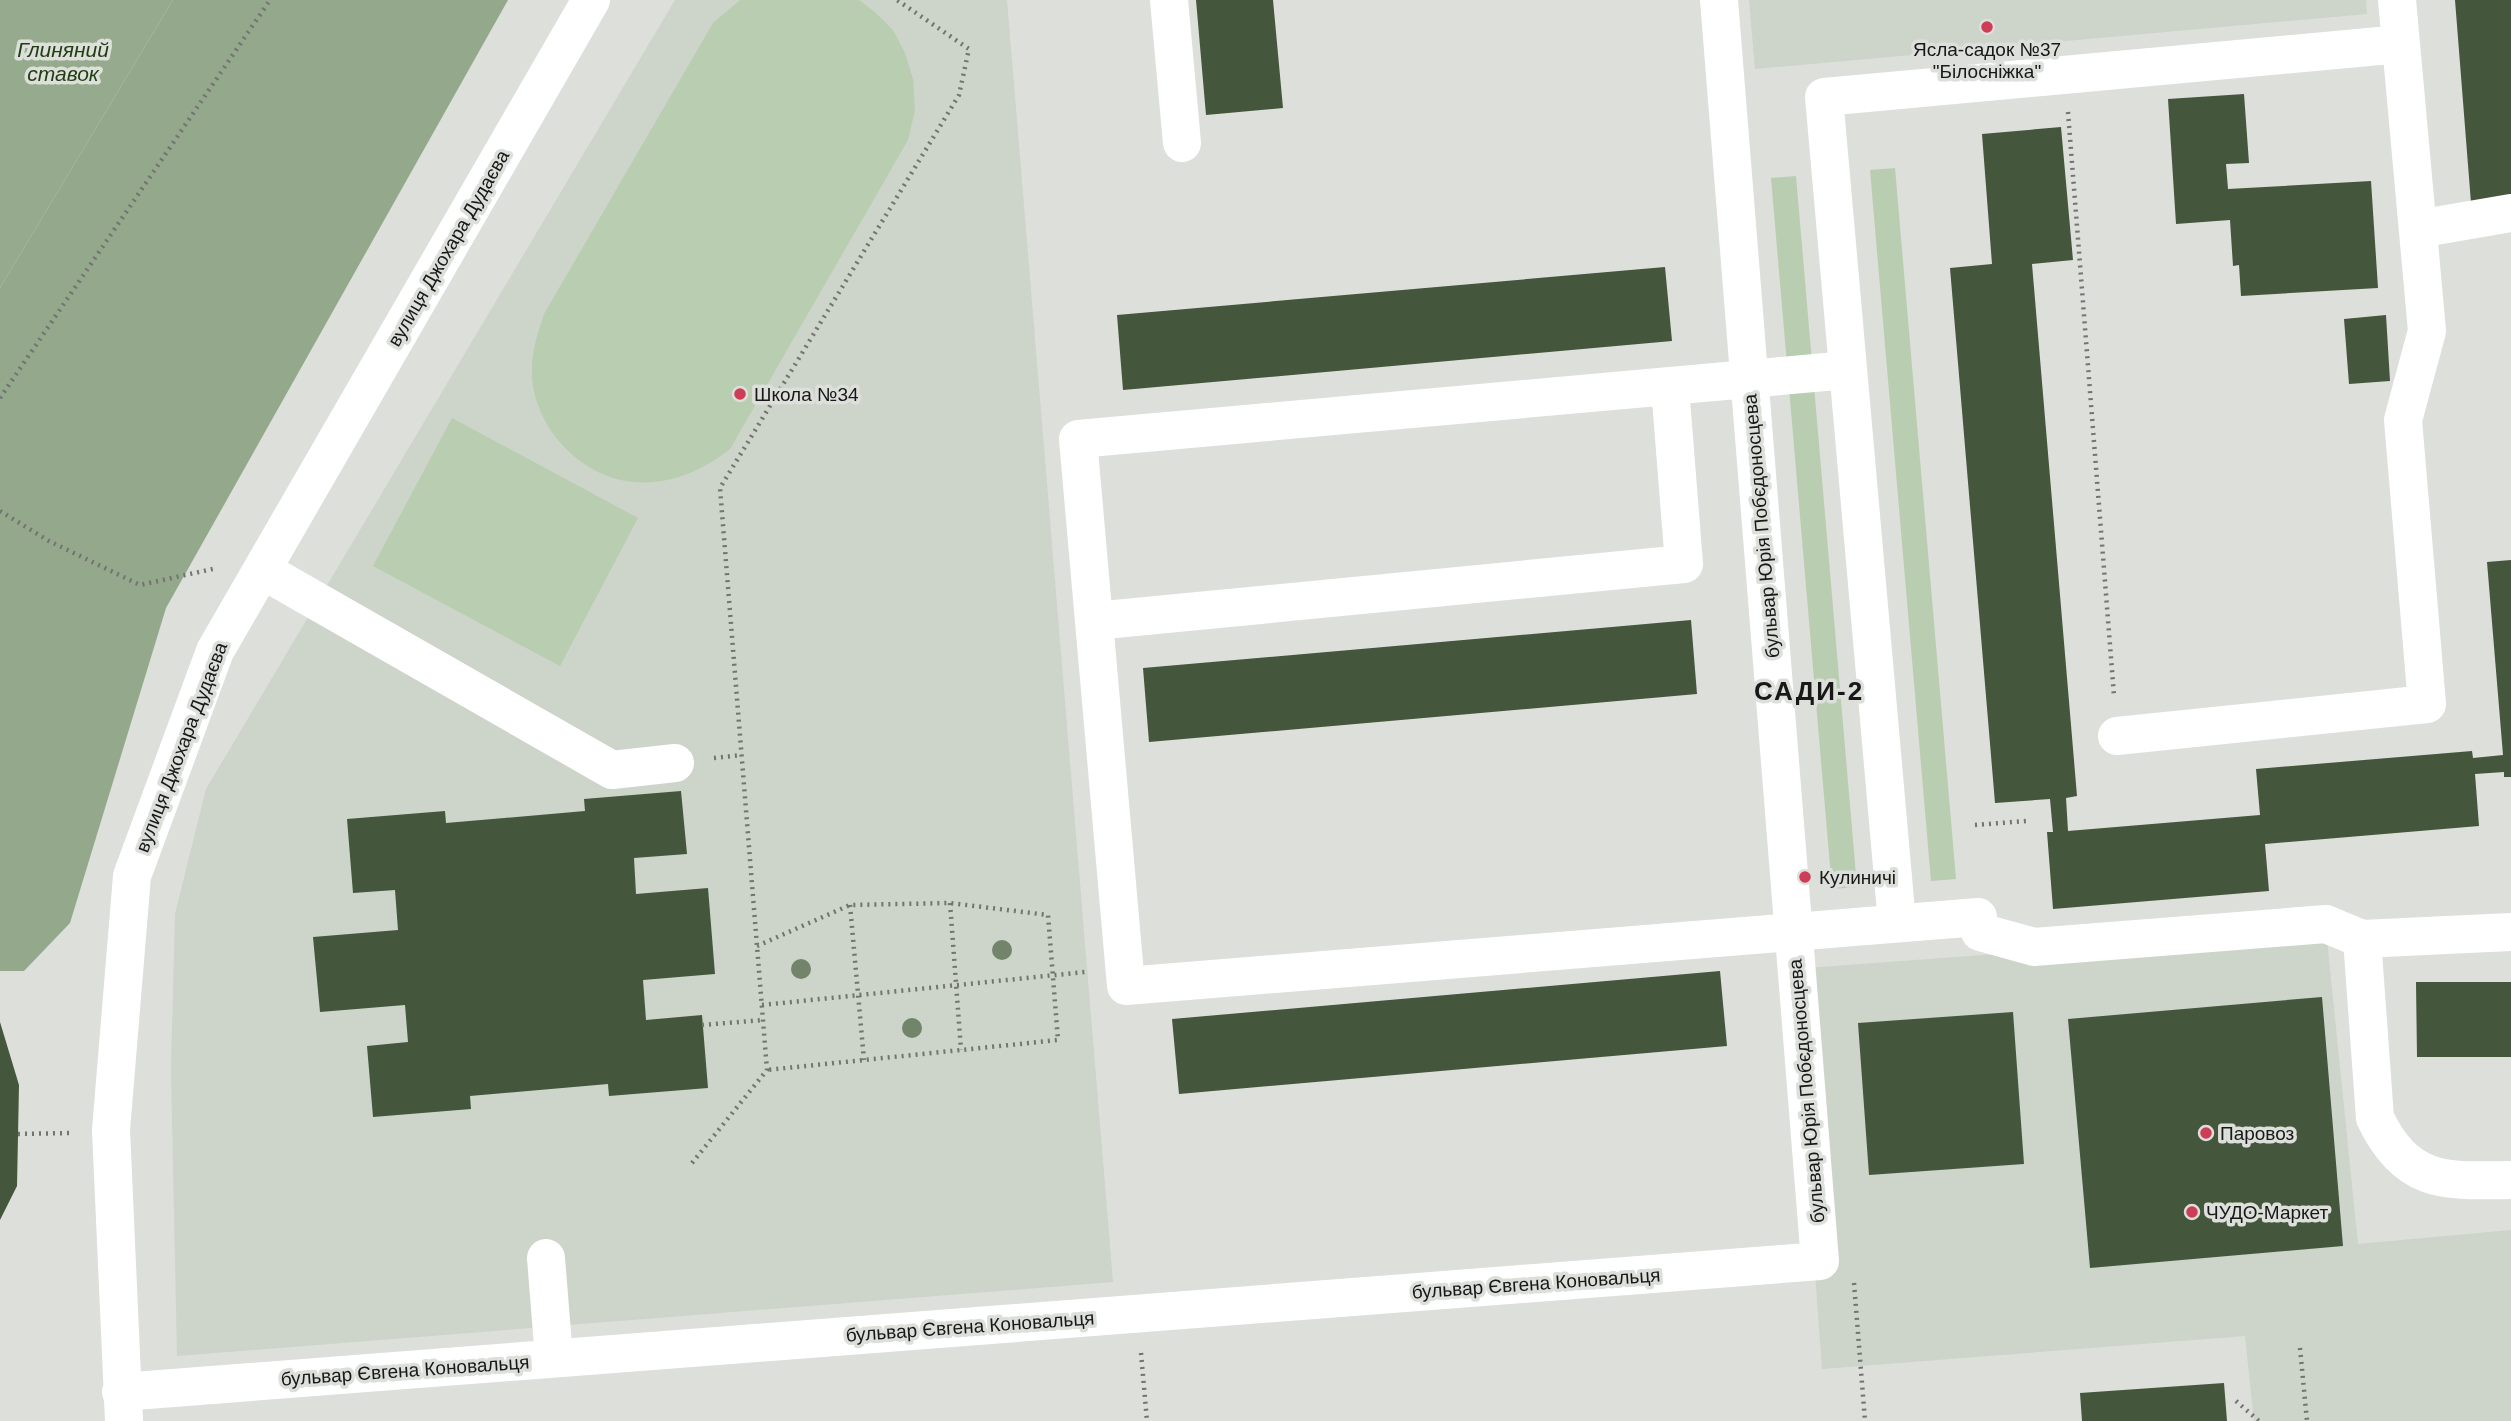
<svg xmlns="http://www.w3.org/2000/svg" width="2511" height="1421" font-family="Arial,sans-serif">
	<rect width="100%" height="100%" fill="#dcdfda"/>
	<path fill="#cdd4c9" d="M675 0H1007L1113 1282 177 1356 171 1070 175 914 206 789Z
		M1749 0H2366L2367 14 1755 69Z
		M2326 930 2358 1244 2511 1230V1421H2254L2245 1336 1822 1369 1793 969Z"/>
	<path fill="#b9cdb0" d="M740 0H859L875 12 893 30 905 53 913 79 915 110 908 140 730 449C675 493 606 497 558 440 544 423 533 399 532 376 531 354 537 335 544 314L713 23Z
		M1895 168 1956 879 1931 881 1870 170Z
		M1796 176 1857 887 1832 889 1771 178Z
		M452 418 638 518 560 666 373 566Z"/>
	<path fill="#94a98b" d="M173 0H508L166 608 70 923 24 971H0V288Z"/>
	<path fill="#96ab8d" d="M0 0H173L0 288Z"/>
	<path fill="#44563c" d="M1196 0H1273L1283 108 1206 115Z
		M2455 0H2511V200L2471 203Z
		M2244 94 2249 163 2226 164 2228 189 2371 181 2378 288 2241 296 2239 265 2233 266 2230 220 2176 224 2168 99Z
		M2061 127 2073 260 2032 264 2077 796 2066 798 2068 831 2260 815 2256 769 2472 751 2473 758 2503 755 2487 562 2511 560V777H2504V772L2475 774 2479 826 2265 844 2269 891 2053 909 2047 832H2053L2050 799 1995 803 1950 268 1992 264 1982 134Z
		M1665 267 1672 341 1123 390 1117 315Z
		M2386 315 2390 381 2349 384 2344 319Z
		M1691 620 1697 694 1149 742 1143 668Z
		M681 791 687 854 634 858 636 894 708 888 715 974 643 980 646 1020 702 1015 708 1088 609 1096 608 1084 470 1096 471 1109 373 1117 367 1046 408 1042 405 1005 320 1012 313 937 398 930 395 890 353 893 347 819 445 811 446 823 585 811 584 799Z
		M1720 971 1727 1046 1179 1094 1172 1019Z
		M2416 982H2511V1057H2417Z
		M2322 997 2343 1246 2090 1268 2068 1019Z
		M2013 1012 2024 1164 1869 1175 1858 1023Z
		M0 1022 19 1085 17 1186 0 1220Z
		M2224 1383 2227 1421H2082L2080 1393Z"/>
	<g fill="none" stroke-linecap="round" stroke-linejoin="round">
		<path stroke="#727471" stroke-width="4.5" stroke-dasharray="2 5" stroke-linecap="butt" d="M2068 112 2114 696
			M0 398 270 0
			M0 511 49 541 140 585 217 568
			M714 758 742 755
			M1975 825 2026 821
			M950 903 961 1050
			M850 905 864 1060
			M757 946 850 905 950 903 1048 915 1058 1040 767 1070
			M762 1005 1085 972
			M702 1025 763 1020
			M18 1134 73 1133
			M692 1163 767 1070 720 488 959 95 969 49 897 0
			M1854 1283 1865 1421
			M2300 1348 2307 1421
			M1141 1353 1147 1421
			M2236 1401 2259 1421"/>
		<path stroke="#fff" stroke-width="38" d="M1169 0 1182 143
			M2418 229 2511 213
			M1848 370 1078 439 1126 986 1978 917 1980 932 2034 947 2326 924 2362 939 2375 1118C2407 1185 2446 1181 2511 1180
			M262 570 612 770 675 763
			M1094 621 1684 564 1670 387
			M2117 736 2427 704 2403 420 2427 331 2397 0
			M1897 923 1824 97 2401 44
			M2362 939 2511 932
			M546 1258 554 1358
			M121 1392 1820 1261 1719 0
			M124 1421 111 1130 132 876 215 651 591 0"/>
	</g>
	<g fill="#728469">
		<circle cx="1002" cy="950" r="10"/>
		<circle cx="801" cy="969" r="10"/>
		<circle cx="912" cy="1028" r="10"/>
	</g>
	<g fill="#cd3d55" stroke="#dcdfda" stroke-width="2.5">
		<circle cx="1987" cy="27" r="7"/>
		<circle cx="740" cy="394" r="7"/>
		<circle cx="1805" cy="877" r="7"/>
		<circle cx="2206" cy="1133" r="7"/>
		<circle cx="2192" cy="1212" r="7"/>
	</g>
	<g text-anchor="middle" stroke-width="7" stroke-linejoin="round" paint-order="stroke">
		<g font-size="19" fill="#171817" stroke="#dcdfda" text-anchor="start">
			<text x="1987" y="56" text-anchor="middle">Ясла-садок №37<tspan x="1987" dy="22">"Білосніжка"</tspan></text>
			<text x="754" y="401">Школа №34</text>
			<text x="1819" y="884">Кулиничі</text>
			<text x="2220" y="1140">Паровоз</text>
			<text x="2206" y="1219">ЧУДО-Маркет</text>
		</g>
		<g font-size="19" fill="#171817" stroke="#dcdfda">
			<text transform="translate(448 248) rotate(-60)" y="7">вулиця Джохара Дудаєва</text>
			<text transform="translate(1761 526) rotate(-95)" y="7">бульвар Юрія Побєдоносцева</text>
			<text transform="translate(181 747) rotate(-69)" y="7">вулиця Джохара Дудаєва</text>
			<text transform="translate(1806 1091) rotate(-95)" y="7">бульвар Юрія Побєдоносцева</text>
			<text transform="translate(1536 1283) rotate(-4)" y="7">бульвар Євгена Коновальця</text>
			<text transform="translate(970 1326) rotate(-4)" y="7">бульвар Євгена Коновальця</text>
			<text transform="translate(405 1370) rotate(-4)" y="7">бульвар Євгена Коновальця</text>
		</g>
		<g font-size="21" font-style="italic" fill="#223f13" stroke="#dcdfda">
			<text x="63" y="57">Глиняний<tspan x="63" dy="24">ставок</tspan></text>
		</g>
		<g font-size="26" font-weight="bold" letter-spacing="2" fill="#171817" stroke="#dcdfda">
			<text x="1809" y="700">САДИ-2</text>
		</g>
	</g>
</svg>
